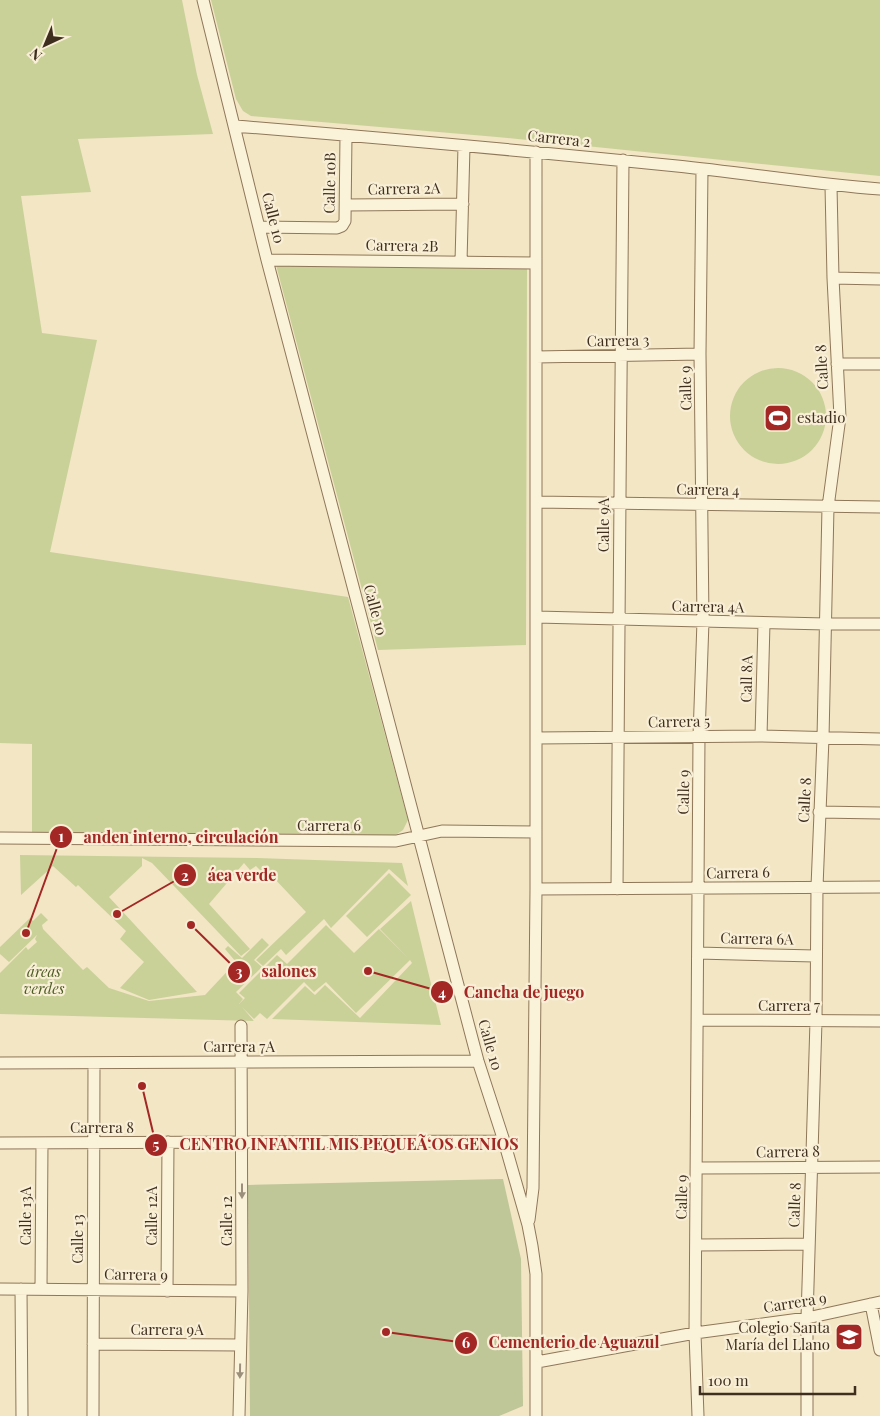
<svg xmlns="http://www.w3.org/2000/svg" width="880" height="1416" font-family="'Playfair Display',serif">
	<rect width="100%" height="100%" fill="#f2e6c5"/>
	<path fill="#c9d198" d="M0 0H182L197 75 213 134 78 139 91 192 21 196 42 333 97 340 50 552 348 597 408 820 403 830 394 836 32 835V744L0 743Z
		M211 0H880V176L497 137 251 116 243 111 236 99Z
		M276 265 527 269 526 645 378 650Z
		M730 416a48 48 0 1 1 96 0a48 48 0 1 1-96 0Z
		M20 855 257 858 402 863 408 886 389 869 331 928 324 919 286 955 281 949 263 966 256 960 306 912 273 877 269 879 256 866 250 870 244 863 209 904 250 949 241 956 152 863 142 858V866L109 897 197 992 149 1000 120 988 144 962 120 939 126 931 78 885 76 887 53 866 21 895Z
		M389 873 411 895 367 937 346 916Z
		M411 901 441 1025 272 1019 305 986 315 995 325 985 360 1018 412 963 410 960 356 1013 326 982 314 992 304 982 267 1019 260 1013 254 1019 242 1007 254 1021 0 1014V973L26 947 28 950 37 942 35 939 37 935 9 962 0 954V947L30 918 33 921 41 913 48 920 42 925 43 929 83 970 87 967 109 988 149 1001 205 995 236 962 225 949 228 946 242 958 262 938 269 945 254 960 262 967 236 992 243 999 239 1004 245 998 239 993 277 955 287 964 326 925 354 953 379 929 408 958 380 929Z"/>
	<path fill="#bfc697" d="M503 1179 521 1259 523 1406 499 1416H250L248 1185Z"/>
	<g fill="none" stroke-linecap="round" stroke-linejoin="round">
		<defs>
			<path id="minor" d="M203 0 267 260 478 1061 504 1141 528 1225 532 1246 536 1274V1416
				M235 126C382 138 529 151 677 166 745 173 812 184 880 189
				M346 205 463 204
				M260 227 337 228 342 226 345 221 346 135
				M267 260 535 263
				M461 262 464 146
				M833 278 880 279
				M536 357 700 354
				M837 364H880
				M536 502 880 507
				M536 617 826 624H880
				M761 736 764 623
				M536 738 761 736 880 739
				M819 812 880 813
				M0 838 396 841 442 831 536 832
				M536 889 880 887
				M617 889C617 646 622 403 623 160
				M698 953 815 956
				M697 1020 880 1021
				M0 1063 478 1061
				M0 1143 504 1141
				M697 1168 880 1167
				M529 1220 533 1188 536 889V152
				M696 1245 809 1244
				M0 1289 242 1291
				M21 1289 22 1416
				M41 1289 42 1143
				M167 1291 168 1142
				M871 1304 880 1350
				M93 1344 240 1345
				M537 1362 695 1333 807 1318 880 1302
				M93 1416 94 1063
				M239 1416 242 1291 241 1026
				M698 1416 695 1333 698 889 699 736 703 621 700 354 702 169
				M807 1416V1318L816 1021 817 887 823 738 828 507 840 417 833 278 831 186"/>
		</defs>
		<use href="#minor" stroke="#8f7759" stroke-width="13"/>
		<use href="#minor" stroke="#fbf2da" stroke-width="11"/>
	</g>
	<defs><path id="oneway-solid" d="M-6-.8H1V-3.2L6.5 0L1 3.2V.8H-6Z" transform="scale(1.25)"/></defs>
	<g fill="#9c907c">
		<use href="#oneway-solid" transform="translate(242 1191) rotate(90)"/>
		<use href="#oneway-solid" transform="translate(240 1371) rotate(91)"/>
	</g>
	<defs>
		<symbol id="stadium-square" viewBox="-11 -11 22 22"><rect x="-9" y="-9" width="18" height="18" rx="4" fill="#a32724" stroke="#f8efd6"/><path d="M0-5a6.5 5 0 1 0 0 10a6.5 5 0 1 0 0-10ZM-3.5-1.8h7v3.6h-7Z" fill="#fff"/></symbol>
		<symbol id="school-square" viewBox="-11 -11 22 22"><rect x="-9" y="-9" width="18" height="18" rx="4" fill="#a32724" stroke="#f8efd6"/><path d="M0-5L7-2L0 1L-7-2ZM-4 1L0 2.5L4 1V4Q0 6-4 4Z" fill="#fff"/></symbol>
	</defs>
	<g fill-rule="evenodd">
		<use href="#stadium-square" x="762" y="402" width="32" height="32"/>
		<use href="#school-square" x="833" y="1321" width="32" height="32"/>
	</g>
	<g text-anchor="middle" stroke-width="4.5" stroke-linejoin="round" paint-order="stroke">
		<g font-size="15" fill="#3e2e1e" stroke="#f8efd6">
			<text transform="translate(559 139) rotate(6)" y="5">Carrera 2</text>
			<text transform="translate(330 183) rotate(-89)" y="5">Calle 10B</text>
			<text transform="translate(404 189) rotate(-1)" y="5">Carrera 2A</text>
			<text transform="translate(273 218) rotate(76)" y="5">Calle 10</text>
			<text transform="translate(402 246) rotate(1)" y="5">Carrera 2B</text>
			<text transform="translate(618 341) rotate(-1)" y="5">Carrera 3</text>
			<text transform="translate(822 367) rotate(-93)" y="5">Calle 8</text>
			<text transform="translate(686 388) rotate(-91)" y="5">Calle 9</text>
			<text transform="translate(708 490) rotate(1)" y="5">Carrera 4</text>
			<text transform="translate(604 525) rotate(-90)" y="5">Calle 9A</text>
			<text transform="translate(708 607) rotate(1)" y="5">Carrera 4A</text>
			<text transform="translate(375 610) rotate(75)" y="5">Calle 10</text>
			<text transform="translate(747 679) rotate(-89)" y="5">Call 8A</text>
			<text transform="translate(679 722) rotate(-1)" y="5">Carrera 5</text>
			<text transform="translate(684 792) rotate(-89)" y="5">Calle 9</text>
			<text transform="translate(805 800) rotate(-87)" y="5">Calle 8</text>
			<text x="329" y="831">Carrera 6</text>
			<text transform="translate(738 873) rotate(-1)" y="5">Carrera 6</text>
			<text transform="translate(757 939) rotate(1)" y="5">Carrera 6A</text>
			<text x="789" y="1011">Carrera 7</text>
			<text transform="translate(490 1045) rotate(74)" y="5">Calle 10</text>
			<text x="239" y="1052">Carrera 7A</text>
			<text x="102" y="1133">Carrera 8</text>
			<text transform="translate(788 1152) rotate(-1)" y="5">Carrera 8</text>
			<text transform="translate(682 1197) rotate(-89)" y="5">Calle 9</text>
			<text transform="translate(795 1205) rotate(-88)" y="5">Calle 8</text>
			<text transform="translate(26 1216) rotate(-90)" y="5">Calle 13A</text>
			<text transform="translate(152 1216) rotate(-90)" y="5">Calle 12A</text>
			<text transform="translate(227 1221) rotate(-90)" y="5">Calle 12</text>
			<text transform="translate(78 1239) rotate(-90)" y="5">Calle 13</text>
			<text transform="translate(136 1275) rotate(1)" y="5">Carrera 9</text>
			<text transform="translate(795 1303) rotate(-9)" y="5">Carrera 9</text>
			<text x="167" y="1335">Carrera 9A</text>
		</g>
		<g font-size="15" fill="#3e2e1e" stroke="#f8efd6" text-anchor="start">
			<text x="797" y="423">estadio</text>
			<text x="830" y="1333" text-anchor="end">Colegio Santa<tspan x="830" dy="17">María del Llano</tspan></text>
		</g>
		<g font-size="15" font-style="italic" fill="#4c5c23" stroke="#f8efd6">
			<text x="44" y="977">áreas<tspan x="44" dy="17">verdes</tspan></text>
		</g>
	</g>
	<path fill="none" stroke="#a32724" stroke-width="2" d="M26 933L61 837M117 914L185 875M191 925L239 972M368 971L442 992M142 1086L156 1145M386 1332L466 1343"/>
	<g fill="#a32724" stroke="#f8efd6" stroke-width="2">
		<circle cx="26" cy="933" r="5"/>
		<circle cx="117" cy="914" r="5"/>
		<circle cx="191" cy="925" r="5"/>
		<circle cx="368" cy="971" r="5"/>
		<circle cx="142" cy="1086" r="5"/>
		<circle cx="386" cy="1332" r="5"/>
		<circle cx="61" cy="837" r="12"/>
		<circle cx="185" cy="875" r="12"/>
		<circle cx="239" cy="972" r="12"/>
		<circle cx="442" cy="992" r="12"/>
		<circle cx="156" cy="1145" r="12"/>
		<circle cx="466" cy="1343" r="12"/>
	</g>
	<g font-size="15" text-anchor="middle" font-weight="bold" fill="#fff">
		<text x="61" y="842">1</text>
		<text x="185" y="881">2</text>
		<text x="239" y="977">3</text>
		<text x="442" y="998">4</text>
		<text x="156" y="1150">5</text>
		<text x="466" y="1348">6</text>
	</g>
	<g font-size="16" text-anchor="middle" font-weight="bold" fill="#a32724" stroke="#f8efd6" stroke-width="4.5" stroke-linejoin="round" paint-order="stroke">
		<text x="181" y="843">anden interno, circulación</text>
		<text x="242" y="881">áea verde</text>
		<text x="289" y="977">salones</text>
		<text x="524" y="998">Cancha de juego</text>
		<text x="349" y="1150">CENTRO INFANTIL MIS PEQUEÃ‘OS GENIOS</text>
		<text x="574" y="1348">Cementerio de Aguazul</text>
	</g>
	<g transform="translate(45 45) rotate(224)" stroke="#f8efd6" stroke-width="4" paint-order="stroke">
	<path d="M0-4L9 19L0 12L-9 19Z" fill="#3e2e1e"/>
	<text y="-8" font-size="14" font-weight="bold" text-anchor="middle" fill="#3e2e1e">N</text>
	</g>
	<path d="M700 1386v8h155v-8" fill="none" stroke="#3e2e1e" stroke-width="2.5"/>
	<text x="708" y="1386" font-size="15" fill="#3e2e1e" stroke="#f8efd6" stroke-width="4" paint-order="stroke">100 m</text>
</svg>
